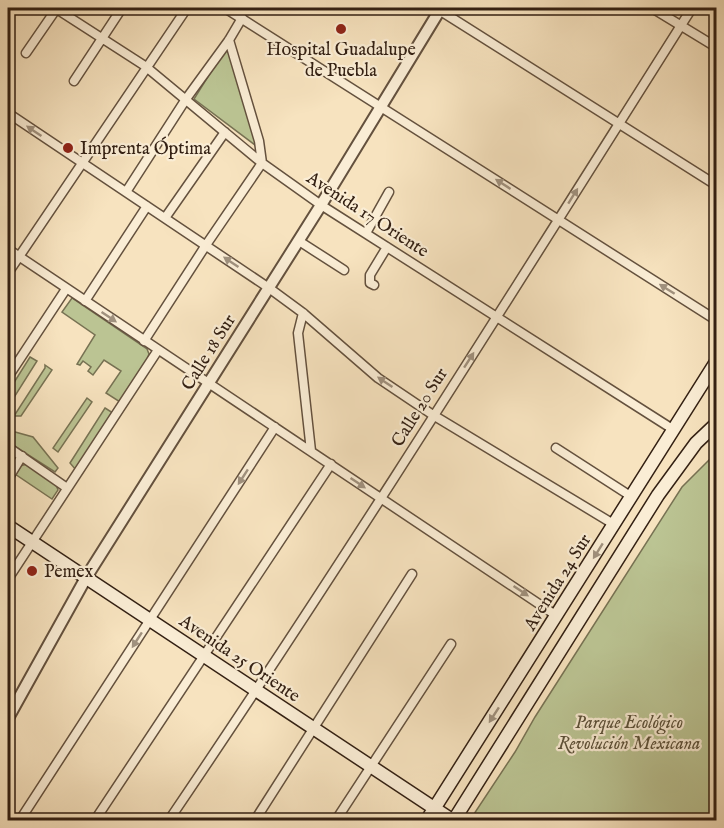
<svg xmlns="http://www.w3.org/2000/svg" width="724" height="828" font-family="'IM FELL English',serif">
	<rect width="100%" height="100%" fill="#f7e3bf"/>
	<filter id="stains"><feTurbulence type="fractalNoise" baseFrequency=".00333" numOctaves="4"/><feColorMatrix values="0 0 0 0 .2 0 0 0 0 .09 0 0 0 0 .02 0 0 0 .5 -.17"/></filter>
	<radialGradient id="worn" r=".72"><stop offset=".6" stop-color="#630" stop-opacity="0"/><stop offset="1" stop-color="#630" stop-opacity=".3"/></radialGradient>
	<path fill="#bbc493" stroke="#777253" stroke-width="1.5" d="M227 46 259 148 194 99Z
		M72 298 147 349 149 354 145 365 120 402 106 393 121 371 104 360 93 375 88 371 91 367 83 361 80 365 77 364 95 335 62 312Z
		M30 357 37 361 8 407V392Z
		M45 365 52 370 21 416H14L45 368Z
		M87 398 92 402 58 452 53 448Z
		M105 408 113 413 76 470 70 463Z
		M8 430 33 437 58 468 55 472 8 442Z
		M716 453V820H470L515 752 535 717 682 487Z
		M27 464 55 482 58 490 52 499 15 474 20 466Z"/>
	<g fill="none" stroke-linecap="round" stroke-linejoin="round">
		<defs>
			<path id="minor" d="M55 8 145 66 262 163 321 205 674 430
				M225 8 716 320
				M436 8 716 185
				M652 8 716 47
				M26 53 57 8
				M74 81 122 8
				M8 113 269 288 303 313 378 378 433 415 615 525
				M126 192 186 99 229 40 242 18
				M165 218 225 132
				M366 233 389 192
				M299 241 344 270
				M8 249 557 616
				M8 273 187 8
				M374 285 370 283V275L387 247
				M85 301 147 206
				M303 313 298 333 311 451
				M144 341 206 245 262 163 259 141 229 40
				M8 377 66 289
				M8 447 67 488
				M556 448 632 497
				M8 479 22 456
				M8 579 158 350
				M8 819 10 820
				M20 820 275 427
				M95 820 331 464
				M169 820C350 553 520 280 692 8
				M255 820 412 574
				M336 820 451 644"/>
			<path id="tertiary" d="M8 718 87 576 321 205 441 8"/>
			<path id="secondary" d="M8 526 452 820
				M427 820 716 362
				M454 820 658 495 696 443 716 424"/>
		</defs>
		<use href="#minor" stroke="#64513e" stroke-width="11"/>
		<use href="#tertiary" stroke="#64513e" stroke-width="14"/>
		<use href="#secondary" stroke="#332013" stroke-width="15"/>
		<use href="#minor" stroke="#faedd5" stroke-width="8"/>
		<use href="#tertiary" stroke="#faedd5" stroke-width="10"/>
		<use href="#secondary" stroke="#faedd5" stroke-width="12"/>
	</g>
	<defs><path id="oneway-solid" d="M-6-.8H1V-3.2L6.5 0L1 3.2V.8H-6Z" transform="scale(1.5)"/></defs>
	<g fill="#a0917e">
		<use href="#oneway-solid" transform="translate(34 131) rotate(-146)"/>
		<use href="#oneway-solid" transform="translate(503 184) rotate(-147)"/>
		<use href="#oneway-solid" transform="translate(573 196) rotate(-58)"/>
		<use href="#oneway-solid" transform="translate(231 262) rotate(-146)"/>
		<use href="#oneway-solid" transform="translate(667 289) rotate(-148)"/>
		<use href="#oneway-solid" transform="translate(109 317) rotate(34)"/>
		<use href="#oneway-solid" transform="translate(469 360) rotate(-57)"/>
		<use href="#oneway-solid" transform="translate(385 382) rotate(-146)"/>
		<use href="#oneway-solid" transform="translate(243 477) rotate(123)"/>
		<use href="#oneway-solid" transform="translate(358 483) rotate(34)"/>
		<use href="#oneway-solid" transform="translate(598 551) rotate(122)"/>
		<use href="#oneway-solid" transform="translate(521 591) rotate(34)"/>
		<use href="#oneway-solid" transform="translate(137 640) rotate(123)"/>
		<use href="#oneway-solid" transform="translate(494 715) rotate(123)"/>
	</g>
	<g fill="#8f2418" stroke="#faedd5" stroke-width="2">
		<circle cx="341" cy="29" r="6"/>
		<circle cx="68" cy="148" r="6"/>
		<circle cx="32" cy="571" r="6"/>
	</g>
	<g text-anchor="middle" stroke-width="4.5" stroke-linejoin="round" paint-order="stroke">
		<g font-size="18" fill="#332013" stroke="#faedd5" text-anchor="start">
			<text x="341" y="55" text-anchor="middle">Hospital Guadalupe<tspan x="341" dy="21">de Puebla</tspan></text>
			<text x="80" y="154">Imprenta Óptima</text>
			<text x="44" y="577">Pemex</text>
		</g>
		<g font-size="18" fill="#332013" stroke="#faedd5">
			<text transform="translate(368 214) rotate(33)" y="6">Avenida 17 Oriente</text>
			<text transform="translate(208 352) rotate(-58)" y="6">Calle 18 Sur</text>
			<text transform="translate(419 407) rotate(-58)" y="6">Calle 20 Sur</text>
			<text transform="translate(557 582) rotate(-58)" y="6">Avenida 24 Sur</text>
			<text transform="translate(240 658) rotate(34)" y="6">Avenida 25 Oriente</text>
		</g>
		<g font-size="18" font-style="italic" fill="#5c5139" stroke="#faedd5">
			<text x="629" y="728">Parque Ecológico<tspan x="629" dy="21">Revolución Mexicana</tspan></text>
		</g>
	</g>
	<rect width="724" height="828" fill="none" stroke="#f7e3bf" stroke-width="30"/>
	<rect x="9" y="9" width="706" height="810" fill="none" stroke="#332013" stroke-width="3"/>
	<rect x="15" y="15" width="694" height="798" fill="none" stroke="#332013" stroke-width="1.5"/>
	<rect width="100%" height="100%" filter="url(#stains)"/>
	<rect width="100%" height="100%" fill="url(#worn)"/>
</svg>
